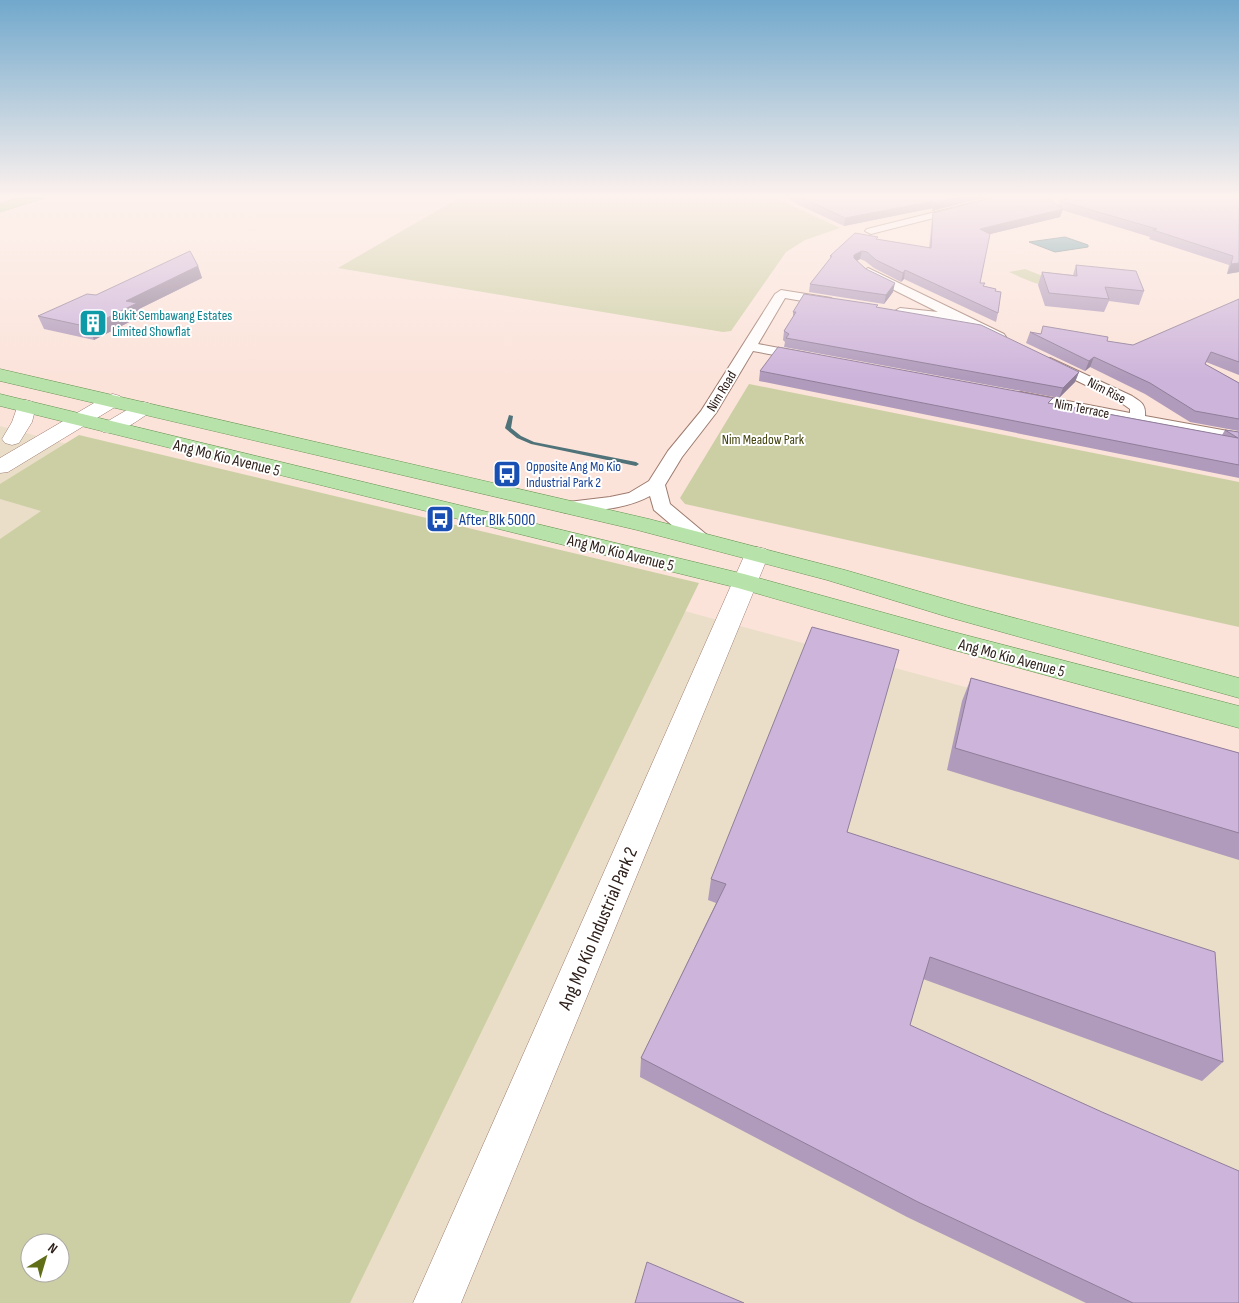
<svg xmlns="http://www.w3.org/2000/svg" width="1239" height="1303" font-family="'Sofia Sans Condensed',sans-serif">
	<rect width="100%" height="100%" fill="#fbe3da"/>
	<path fill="#eadec9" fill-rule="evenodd" d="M0 426 1239 761V1303H0ZM30 1243H60V1273H30Z"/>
	<path fill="#cccfa4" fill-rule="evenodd" d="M464 195H769L840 228 805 240 786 252 731 331 723 332 338 268Z
		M1025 269 1063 284C1043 289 1027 280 1009 272Z
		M749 384 1239 482V627L685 504 680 498Z
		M79 435 699 583 350 1303H0V539L41 511 0 499V484ZM30 1243H60V1273H30Z"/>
	<path fill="#5f96a1" stroke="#507379" d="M1065 237 1088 245V247L1055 252 1029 242Z"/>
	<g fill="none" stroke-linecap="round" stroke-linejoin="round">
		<path fill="#507379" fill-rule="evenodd" d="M509 415 513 416 511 428 521 436 534 442 636 462 639 464 636 466 531 444 517 438 506 429 505 428Z"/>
		<defs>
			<path id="minor" d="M1004 195H1024L871 234 865 231 867 229Z
				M868 268 1004 334 1006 337 999 341 994 340 954 320H925L895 315 893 312 900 308 938 312 864 275 862 272Z
				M781 290 831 298 838 302 831 306 785 298 758 344 806 353 811 354 813 357 811 360 806 361 753 351 716 413 682 457 665 485 670 504 707 535 710 539 707 543 700 545 693 543 654 510 650 496C625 510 594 510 567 513L560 511 558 507 560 503 610 497 629 493 649 481 668 451 701 411 775 294Z
				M1050 358 1132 396C1141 402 1146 404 1145 416L1239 433V443L1015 400 1013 397 1015 394 1021 392 1130 413V409L1120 402 1045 365 1043 362 1045 359Z"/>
			<path id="tertiary" d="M113 394 120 396 123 400 120 404 8 472 0 473V458L106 396Z
				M26 400 33 402 36 406 32 422 19 443 12 445 5 443 2 439 12 422 19 402Z
				M144 402 151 404 154 408 151 412C137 420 120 436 103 432L100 428 103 424 137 404Z
				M757 547 766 549 769 554 461 1303H413L745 554 748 549Z"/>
			<path id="primary" d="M0 369 649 519 845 570 966 605 1239 678V698L948 617 827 580 637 530 0 381Z
				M0 394 744 574 950 631 1239 706V728L950 649 738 588 0 406Z"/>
			<path id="motorway" d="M27 195H47L45 198 0 212V204Z"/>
		</defs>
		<use href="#minor" stroke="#9d7b6e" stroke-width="2"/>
		<use href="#tertiary" stroke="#9d7b6e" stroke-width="1"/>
		<use href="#primary" stroke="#689252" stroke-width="1"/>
		<use href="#motorway" stroke="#689252" stroke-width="1"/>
		<use href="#minor" fill="#fff" fill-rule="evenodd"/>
		<use href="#tertiary" fill="#fff" fill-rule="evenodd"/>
		<use href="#primary" fill="#b7e2a9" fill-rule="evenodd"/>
		<use href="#motorway" fill="#87cf70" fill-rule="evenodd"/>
	</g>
	<path fill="#b09bbc" d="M783 195H994L932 211 933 208 844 226 797 204Z
		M1239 195V272L1227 274 1229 265 1149 239 1150 237 1062 210 1060 217 990 234 980 283 984 286 996 289 995 291 998 313 996 322 904 279 901 282 874 268 865 261 860 259 857 261 866 269 893 292 884 304 809 292 810 284 830 259V256L877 240 929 248 932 220 933 213 1058 206 1060 201Z
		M1076 265 1144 291 1139 305 1109 301 1104 312 1045 306 1038 285 1042 272 1073 275Z
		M198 266 202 278 139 309 141 316 94 340 44 329 38 316 96 295Z
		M1239 299V375L1206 362 1205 364 1239 383V431L1190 422 1145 394 1090 367 1085 371 1026 343 1030 332 1041 334 1107 341 1133 345Z
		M877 307 1079 372 1075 382 1059 398 784 347 785 342 783 340 784 331 793 318V312Z
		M760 371 1051 403 1222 435 1225 430 1239 432V478L759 381Z
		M971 678 1239 753V860L947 770 962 701Z
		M847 832 1223 1062 1202 1081 923 979 910 1025 1239 1303H1086L907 1217 640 1077 641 1058 716 903 708 900 711 879Z"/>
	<path fill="#907e99" d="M966 195H994L932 211 934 203Z
		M934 201 933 208 844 226 845 218Z
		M1063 209 1060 217 978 237 980 229Z
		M862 251 860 259 853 263 854 255Z
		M1239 263V272L1227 274 1231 264Z
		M198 266 202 278 139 309 141 316 94 340 89 327 126 301Z
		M905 270 904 279 901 282 903 273Z
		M895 283 893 292 884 304 886 295Z
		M1094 357 1090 367 1085 371 1089 361Z
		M1079 372 1075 382 1059 398 1063 388Z"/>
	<path fill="#cdb4db" stroke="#907e99" d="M796 195H966L934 203V201L845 218Z
		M1003 195H1043L1063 209 980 229 990 234 980 283H985L983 286 996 289 995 291 1001 292 998 313 905 270 903 273 876 260 867 252 862 251 854 255V258L866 269 895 283 886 295 810 284 832 256H830L855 233 878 237 876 239 931 248 933 213Z
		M1077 195H1239V263L1231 264 1233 256 1153 230 1157 229 1060 201Z
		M190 251 198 266 126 301 137 303 89 327 38 316 87 294 96 295Z
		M1076 265 1136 271 1144 291 1105 287 1109 299 1049 293 1042 272 1077 276Z
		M804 294 878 305 876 307 981 325 1079 372 1063 388 786 338 789 334 784 331 796 312H793Z
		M1239 299V362L1211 352 1205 364 1239 383V419L1195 411 1150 383 1094 357 1089 361 1030 332 1041 334 1043 326 1108 337 1107 341 1133 345Z
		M778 347 1053 398 1048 403 1238 438 1225 430 1239 432V465L760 371Z
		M812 627 899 650 847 832 1215 952 1223 1062 930 957 910 1025 1102 1112 1239 1171V1303H1133L918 1202 641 1058 726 884 711 879Z
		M971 678 1239 753V833L955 748Z
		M647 1262 744 1303H635Z"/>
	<linearGradient id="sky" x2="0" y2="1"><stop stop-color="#71a8cc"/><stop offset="0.52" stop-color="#fdf2ee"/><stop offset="1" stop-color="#fdf2ee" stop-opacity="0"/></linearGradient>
	<rect width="1239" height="378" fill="url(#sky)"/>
	<defs>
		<symbol id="building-square" viewBox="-11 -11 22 22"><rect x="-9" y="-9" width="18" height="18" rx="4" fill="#0f9aa8" stroke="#fff"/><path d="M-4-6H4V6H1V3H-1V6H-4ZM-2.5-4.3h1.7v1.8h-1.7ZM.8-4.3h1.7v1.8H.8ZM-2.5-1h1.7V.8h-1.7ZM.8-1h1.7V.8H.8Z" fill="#fff"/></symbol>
		<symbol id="bus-square" viewBox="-11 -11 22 22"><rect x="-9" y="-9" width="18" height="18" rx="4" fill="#1a4fb4" stroke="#fff"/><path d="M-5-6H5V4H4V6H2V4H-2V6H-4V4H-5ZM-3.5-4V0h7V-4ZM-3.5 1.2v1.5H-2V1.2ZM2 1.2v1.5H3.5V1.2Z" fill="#fff"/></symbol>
	</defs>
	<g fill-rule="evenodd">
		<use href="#building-square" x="77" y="307" width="32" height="32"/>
		<use href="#bus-square" x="491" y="458" width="32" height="32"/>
		<use href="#bus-square" x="424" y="503" width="32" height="32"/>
	</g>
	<g text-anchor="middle" stroke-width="4" stroke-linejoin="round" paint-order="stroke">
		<g font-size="14" fill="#0d838f" stroke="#fff" text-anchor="start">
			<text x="112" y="320">Bukit Sembawang Estates<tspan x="112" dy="16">Limited Showflat</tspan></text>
		</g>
		<g font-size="14" fill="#2e201b" stroke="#fff">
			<text transform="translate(1107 390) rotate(27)" y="5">Nim Rise</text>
			<text transform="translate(721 391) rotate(-59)" y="5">Nim Road</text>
			<text transform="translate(1082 408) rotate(11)" y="5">Nim Terrace</text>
		</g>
		<g font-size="14" fill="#42430e" stroke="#fff">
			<text x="763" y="444">Nim Meadow Park</text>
		</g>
		<g font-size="14" fill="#164399" stroke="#fff" text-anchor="start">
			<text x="526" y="471">Opposite Ang Mo Kio<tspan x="526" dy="16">Industrial Park 2</tspan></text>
		</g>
		<g font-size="16" fill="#2e201b" stroke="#fff">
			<text transform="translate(227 457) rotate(14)" y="6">Ang Mo Kio Avenue 5</text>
			<text transform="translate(621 552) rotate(14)" y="6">Ang Mo Kio Avenue 5</text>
			<text transform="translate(1012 657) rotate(15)" y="6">Ang Mo Kio Avenue 5</text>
		</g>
		<g font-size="16" fill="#164399" stroke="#fff" text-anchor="start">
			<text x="459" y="525">After Blk 5000</text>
		</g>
		<g font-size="19" fill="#2e201b" stroke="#fff">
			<text transform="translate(597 928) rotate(-67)" y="7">Ang Mo Kio Industrial Park 2</text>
		</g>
	</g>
	<g transform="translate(45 1258) rotate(38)"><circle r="24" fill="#ffffff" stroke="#aba6a4"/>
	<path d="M0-4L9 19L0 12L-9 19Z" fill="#606e18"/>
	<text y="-8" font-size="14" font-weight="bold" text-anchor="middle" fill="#2e201b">N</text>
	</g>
</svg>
